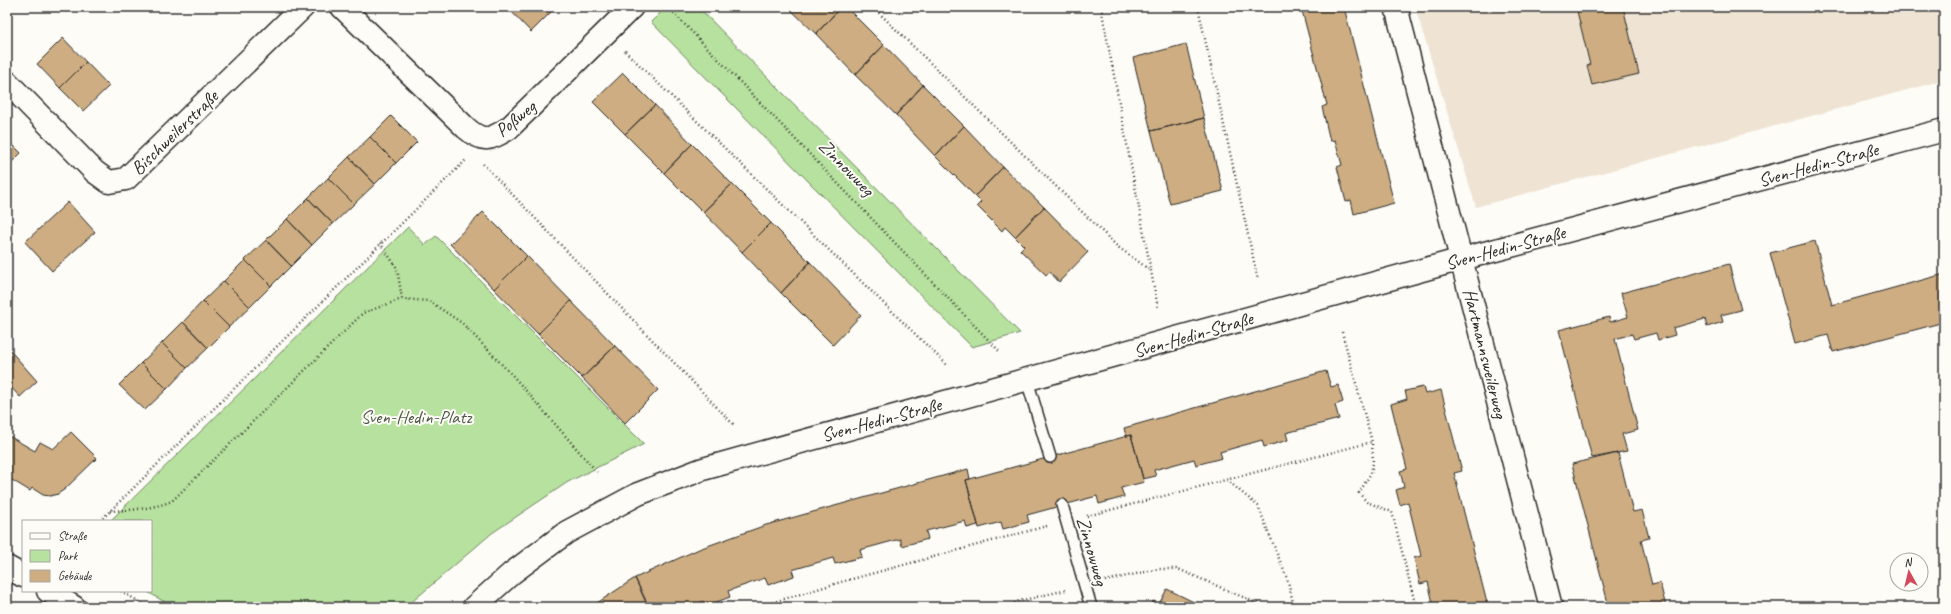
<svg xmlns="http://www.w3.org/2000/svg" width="1951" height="614" font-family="Caveat,sans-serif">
	<rect width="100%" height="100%" fill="#fdfcf7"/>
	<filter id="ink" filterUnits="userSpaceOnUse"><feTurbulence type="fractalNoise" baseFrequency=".025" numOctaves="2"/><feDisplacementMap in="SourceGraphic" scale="8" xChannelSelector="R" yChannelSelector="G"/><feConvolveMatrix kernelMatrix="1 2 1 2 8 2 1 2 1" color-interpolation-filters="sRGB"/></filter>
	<g filter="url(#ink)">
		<path fill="#efe4d4" d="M1415 7H1944V80L1476 207Z"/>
		<path fill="#b7e19e" stroke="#718664" d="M666 7H698L1020 333 972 347 651 22Z
			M408 227 425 245 436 236 644 444 568 482 492 533 406 607H173L146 591H151V521H110Z"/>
		<path fill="#cdad81" stroke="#2b2b2b" d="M507 7H556L531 32Z
			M788 7H841L816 34Z
			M841 7H846L884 45 855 75 816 34Z
			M1301 7H1344L1394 203 1354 214 1351 200 1346 202 1337 167 1342 165 1335 140 1330 141 1322 107 1327 105Z
			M1576 7H1623L1639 74 1592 85 1587 66 1590 65Z
			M63 38 86 62 60 88 37 64Z
			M1186 44 1204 118 1151 131 1133 58Z
			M884 45 923 85 896 115 855 75Z
			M86 62 109 86 83 111 60 88Z
			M623 73 655 105 625 134 593 102Z
			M923 85 964 126 935 156 896 115Z
			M655 105 692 144 664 173 625 134Z
			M391 116 417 142 396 163 370 137Z
			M1204 118 1223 191 1170 204 1151 131Z
			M964 126 1003 167 975 196 935 156Z
			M370 137 396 163 375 184 349 157Z
			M7 139 21 153 7 167Z
			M692 144 732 184 703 212 664 173Z
			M349 157 375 184 354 204 328 178Z
			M1003 167 1044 207 1015 237 1005 227 1002 231 977 206 981 202 975 196Z
			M328 178 354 204 333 224 308 198Z
			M732 184 771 223 742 252 703 212Z
			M308 198 333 224 312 245 287 219Z
			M68 202 95 232 52 271 25 242Z
			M1044 207 1088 252 1059 282 1050 272 1046 275 1020 250 1024 246 1015 237Z
			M483 212 527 256 494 289 450 244Z
			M287 219 312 245 291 266 266 240Z
			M771 223 810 262 781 293 742 252Z
			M266 240 291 266 271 286 245 260Z
			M1815 241 1832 305 1944 274V322L1833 352 1828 335 1795 344 1770 253Z
			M527 256 571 301 538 334 494 289Z
			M245 260 271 286 250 307 224 281Z
			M810 262 861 315 833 345 781 293Z
			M1729 264 1741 310 1721 315 1723 322 1707 327 1705 319 1673 328 1675 335 1658 340 1656 333 1634 339 1632 334 1615 339 1638 430 1622 434 1627 451 1592 458 1559 330 1609 317 1610 322 1628 317 1621 293Z
			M224 281 250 307 229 327 203 301Z
			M203 301 229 327 208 348 183 322Z
			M571 301 615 346 582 378 538 334Z
			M183 322 208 348 187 368 162 343Z
			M162 343 187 368 167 389 141 363Z
			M615 346 658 390 625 423 582 378Z
			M7 347 37 381 20 397 7 383Z
			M141 363 167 389 145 410 119 385Z
			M1326 371 1331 387 1338 385 1343 402 1335 405 1339 419 1286 433 1288 440 1264 447 1262 440 1220 452 1222 458 1196 465 1194 459 1154 470 1156 476 1143 479 1131 435 1126 436 1124 428Z
			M1423 387 1425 394 1441 390 1462 471 1454 473 1488 607H1434L1428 582 1420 584 1414 558 1421 556 1408 502 1400 505 1396 490 1404 487 1400 471 1407 469 1391 404 1407 399 1405 391Z
			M71 432 97 458 65 489 58 494 50 496 43 495 32 488 30 491 7 477V435L35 451 40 442 53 449Z
			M1131 435 1144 482 1121 488 1124 497 1099 504 1097 496 1027 515 1029 522 1003 529 1001 522 979 528 966 480Z
			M1618 453 1633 512 1642 510 1649 538 1641 540 1652 585 1660 583 1666 607H1609L1572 464Z
			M968 469 970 479 966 480 978 525 967 528 965 521 926 531 928 539 902 546 900 539 860 550 862 557 835 564 833 558 792 570 794 576 768 585 765 578 728 591 730 597 706 606 703 601 690 607H649L635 578 699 549 766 525Z
			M635 578 648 607H591Z
			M1167 589 1204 607H1150L1153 601 1159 604Z"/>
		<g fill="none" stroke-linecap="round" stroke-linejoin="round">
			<defs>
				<path id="lane" d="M1027 380 1050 457
					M1062 505 1091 607"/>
				<path id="street" d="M342 7 466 128C483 143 491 140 509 128L632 7
					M1396 7 1551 607
					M7 82 95 172 109 182 126 179 303 7
					M474 607 512 573 567 532 638 494 703 469 1462 259 1944 130"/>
				<path id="secondary" d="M7 567 23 576
					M48 591 74 607"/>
			</defs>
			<use href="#lane" stroke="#2b2b2b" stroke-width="14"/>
			<use href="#street" stroke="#2b2b2b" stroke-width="25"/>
			<use href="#secondary" stroke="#2b2b2b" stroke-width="25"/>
			<path stroke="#2b2b2b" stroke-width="2.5" stroke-dasharray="1 3" stroke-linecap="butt" d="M668 7 1000 352
				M873 7 1118 247 1150 270
				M1101 7 1158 308
				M1198 7 1258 280
				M625 51 948 366
				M483 164 735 426
				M380 243 397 268 402 299
				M1342 332 1372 442 1373 463 1371 473 1359 493 1367 502 1392 512 1416 607
				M1227 480 1258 506 1288 581 1294 607
				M110 511C132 510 152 509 172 501L363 313 402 299 429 301 462 323 513 376 597 472
				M1087 516 1372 442
				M100 521 467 159
				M1105 581 1158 569H1178L1266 607
				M121 591 148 607
				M757 607 841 582 1047 526
				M1013 607 1015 602 1066 590"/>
			<use href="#lane" stroke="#fdfcf7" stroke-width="11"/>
			<use href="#street" stroke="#fdfcf7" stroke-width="22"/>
			<use href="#secondary" stroke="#fdfcf7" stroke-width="22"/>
		</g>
	</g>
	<g text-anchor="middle" stroke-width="4" stroke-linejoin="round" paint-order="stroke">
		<g font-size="19" fill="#2b2b2b" stroke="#fdfcf7">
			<text transform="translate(515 118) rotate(-39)" y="7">Poßweg</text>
			<text transform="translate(174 132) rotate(-44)" y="7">Bischweilerstraße</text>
			<text transform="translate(1818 164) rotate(-15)" y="7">Sven-Hedin-Straße</text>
			<text transform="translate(847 167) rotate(46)" y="7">Zinnowweg</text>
			<text transform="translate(1505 247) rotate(-15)" y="7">Sven-Hedin-Straße</text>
			<text transform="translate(1193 334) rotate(-16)" y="7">Sven-Hedin-Straße</text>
			<text transform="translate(1486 353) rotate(76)" y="7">Hartmannsweilerweg</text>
			<text transform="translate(881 419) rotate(-15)" y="7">Sven-Hedin-Straße</text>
			<text transform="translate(1093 551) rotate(74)" y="7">Zinnowweg</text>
		</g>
		<g font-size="19" fill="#4e5848" stroke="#fdfcf7">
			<text x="416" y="423">Sven-Hedin-Platz</text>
		</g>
	</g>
	<rect width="1951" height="614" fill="none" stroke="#fdfcf7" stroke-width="24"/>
	<rect x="12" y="12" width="1927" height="590" fill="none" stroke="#2b2b2b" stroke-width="1.5" filter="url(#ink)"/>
	<rect x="22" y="520" width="130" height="72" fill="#fdfcf7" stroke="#a9a8a5"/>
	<rect x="30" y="533" width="20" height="6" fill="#fdfcf7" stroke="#a9a8a5"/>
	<text x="58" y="540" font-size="12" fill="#2b2b2b">Straße</text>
	<rect x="30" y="550" width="20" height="12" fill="#b7e19e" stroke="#a9a8a5"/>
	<text x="58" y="560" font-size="12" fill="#2b2b2b">Park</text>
	<rect x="30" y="570" width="20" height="12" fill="#cdad81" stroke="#a9a8a5"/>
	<text x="58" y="580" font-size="12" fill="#2b2b2b">Gebäude</text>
	<g transform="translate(1909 572) rotate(352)"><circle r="19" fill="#fdfcf7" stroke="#a9a8a5"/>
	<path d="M0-3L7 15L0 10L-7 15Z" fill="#d1495b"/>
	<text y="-6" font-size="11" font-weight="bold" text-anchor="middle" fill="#2b2b2b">N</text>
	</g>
</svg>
